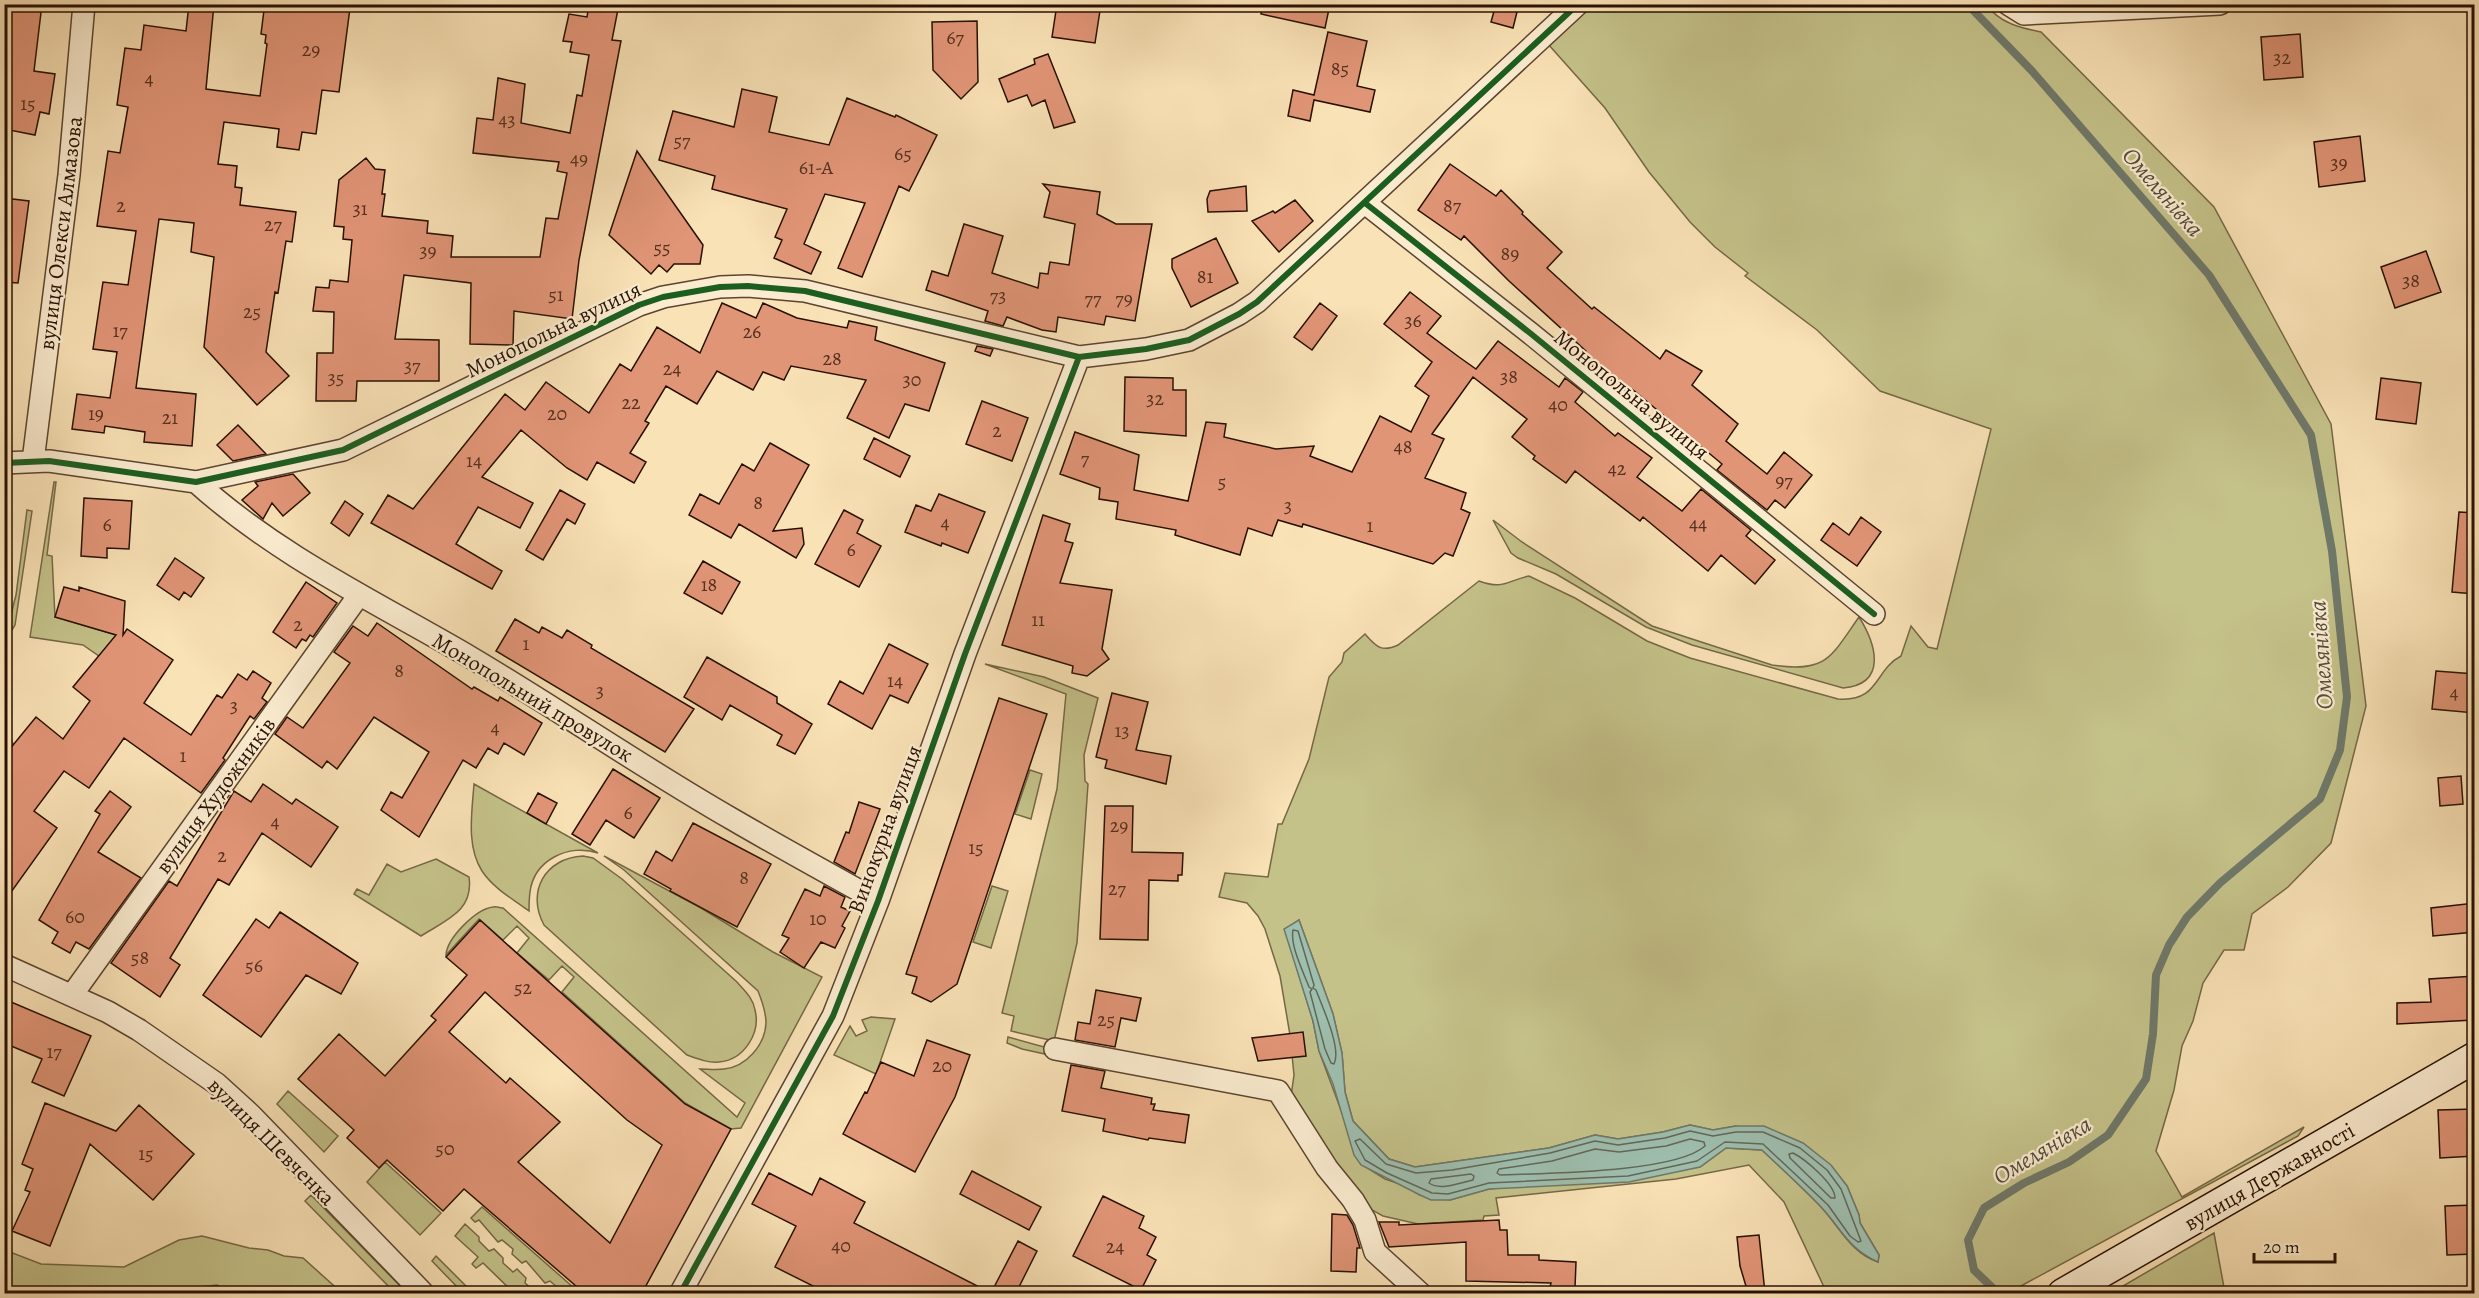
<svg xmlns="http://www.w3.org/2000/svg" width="2479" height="1298" font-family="Alegreya,serif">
	<rect width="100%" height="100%" fill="#f9e2b6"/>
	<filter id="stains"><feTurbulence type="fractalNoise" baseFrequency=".00333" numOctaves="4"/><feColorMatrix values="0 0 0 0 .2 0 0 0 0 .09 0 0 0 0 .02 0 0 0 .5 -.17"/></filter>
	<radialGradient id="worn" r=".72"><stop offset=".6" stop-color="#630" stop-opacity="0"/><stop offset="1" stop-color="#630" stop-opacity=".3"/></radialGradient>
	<path fill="#c4c189" stroke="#766846" stroke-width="1.5" fill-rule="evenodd" d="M1590 5H1987C1999 23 2021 28 2041 32L2214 207 2331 424 2366 706 2331 843 2288 887 2252 914 2244 950H2224L2203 983 2193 1021 2182 1046 2174 1090 2156 1151 2182 1197 2304 1127 2298 1136 2008 1293 1840 1294 1824 1287 1784 1202 1749 1165 1676 1179 1496 1198 1499 1215 1484 1216 1483 1220 1418 1224 1383 1216 1372 1210 1328 1159 1291 1096 1294 1075 1290 1035 1280 976 1265 929 1258 916 1247 903 1219 897 1225 873 1268 877 1278 824H1282L1309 759 1329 677 1342 662 1344 653 1365 634C1376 646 1381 653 1398 645L1479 581C1504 590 1506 581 1529 576L1575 598 1647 641 1690 658 1838 699C1880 702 1874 670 1901 656L1911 626 1928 647 1937 649 1991 429 1880 391 1817 330 1745 276 1748 273 1715 247 1690 222 1649 172 1605 108 1548 44ZM1299 920 1333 1014 1342 1053 1345 1092 1353 1121 1389 1159 1415 1167 1549 1148 1595 1135 1618 1139 1663 1132 1690 1125 1713 1130 1736 1126 1831 1166 1847 1186 1859 1215 1860 1223 1879 1255 1878 1262C1851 1253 1840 1228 1822 1208 1803 1188 1782 1169 1762 1150L1726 1148 1700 1167 1489 1189 1450 1200 1420 1195 1403 1185 1385 1179 1361 1164 1319 1051 1313 1021 1285 929Z
		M54 482H56L47 555 52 556 55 617 127 638 99 656 83 645 30 637Z
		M27 510 32 511 15 625 12 630 5 636V625L8 626 16 595Z
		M1493 520 1522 542 1652 626 1772 665C1827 673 1830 658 1859 617 1876 644 1888 684 1843 688L1692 645 1646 627 1556 574 1518 558 1511 553Z
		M985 664 1044 677 1098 698 1084 755 1085 781 1088 784 1077 943 1054 1041 1011 1031 1014 1016 1002 1013 1057 789 1066 694Z
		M4 717 14 747 39 761 5 747Z
		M1030 770 1042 774 1031 819 1015 814Z
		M474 784 598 853C569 843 534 860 530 892 529 899 529 905 529 911 514 900 493 888 482 871 466 846 472 812 474 784Z
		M583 856 593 858 622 879 737 982C745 991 753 998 755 1010 761 1033 744 1060 719 1062 708 1063 698 1059 687 1055L544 925C526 892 545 858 583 856Z
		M604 856 701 908 773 952 822 977 741 1128 731 1129 685 1103 562 992 574 977 562 966 549 980 517 953 529 938 517 926 503 940 479 919 446 955C447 938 476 909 493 907 497 906 500 908 503 908L737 1117 745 1103 700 1069C707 1069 716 1070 724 1069 746 1067 765 1045 766 1023 766 1012 762 1001 758 991L624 870Z
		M436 859 469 877C474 911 446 920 421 936L354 894 357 889 369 895 387 864 401 872Z
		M992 886 1008 891 991 948 973 942Z
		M871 1017 895 1019 876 1074 834 1055 850 1026 856 1036 867 1031 862 1020Z
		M1008 1037 1055 1050 1054 1056 1022 1049 1007 1043Z
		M288 1091 338 1136 324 1152 277 1104Z
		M385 1162 441 1213 420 1235 367 1182Z
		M311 1195 407 1293H395L305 1201Z
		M482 1207 574 1288 569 1293H564L550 1281 545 1283 526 1261 522 1263 512 1254 513 1249 502 1240 498 1242 479 1220 475 1222 471 1218Z
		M465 1224 479 1237V1241L489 1251 494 1249 503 1258V1263L513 1272 517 1269 526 1278 525 1283 536 1292 540 1290 544 1293H514L483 1263 476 1268 472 1264 478 1257 455 1236Z
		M2214 1233 2225 1293H2111Z
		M202 1236 249 1248 268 1250 284 1256 303 1258 342 1293H231L217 1285 136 1294 5 1293V1250L41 1264 124 1267 179 1240Z
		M436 1256 473 1293H463L432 1261Z"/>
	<path fill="#9ebeae" stroke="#6f7869" stroke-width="1.5" d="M1299 920 1333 1014 1342 1053 1345 1092 1353 1121 1389 1159 1415 1167 1549 1148 1595 1135 1618 1139 1663 1132 1690 1125 1713 1130 1736 1126H1764L1803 1143 1831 1165 1847 1186 1859 1215 1860 1223 1879 1255 1878 1262C1848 1248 1843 1231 1822 1208 1803 1188 1782 1169 1762 1150L1726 1148 1700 1167 1629 1182 1489 1189 1450 1200H1431L1420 1195 1361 1165 1354 1155 1333 1084 1319 1051 1313 1021 1284 929Z"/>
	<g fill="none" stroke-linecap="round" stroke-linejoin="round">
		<path stroke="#636758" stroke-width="1.5" d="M1293 930 1298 931 1314 985 1313 988 1316 990C1322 1006 1342 1049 1334 1064L1331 1063 1325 1049 1310 992 1312 989 1309 987C1303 971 1290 946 1293 930Z
			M1690 1131 1713 1136 1736 1132H1763L1800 1148 1827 1170 1841 1189 1861 1241 1858 1242 1850 1236 1828 1205 1763 1144 1725 1142 1697 1161 1628 1176 1489 1183 1448 1194 1432 1193 1387 1173 1365 1160 1355 1141 1360 1139 1386 1164 1416 1173 1452 1170 1550 1153 1595 1141 1618 1145 1665 1138Z
			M1690 1139 1704 1142 1705 1146C1675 1173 1544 1173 1500 1175L1497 1173 1499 1169 1552 1161 1595 1149 1619 1152 1666 1146Z
			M1793 1153C1805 1159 1835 1184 1835 1198H1831L1790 1158 1789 1154Z
			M1471 1174 1474 1176 1473 1180C1460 1183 1440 1191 1429 1183L1431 1179Z"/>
		<path stroke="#6f7869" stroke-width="8" d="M1967 4 2032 71 2209 275 2311 435 2332 551 2347 697 2340 750 2320 799 2220 883 2187 917 2169 945 2156 975 2153 1034 2146 1079 2108 1135 2069 1162 2024 1183 1984 1208 1968 1240 1974 1270 1999 1294"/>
	</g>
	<path fill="#e19577" stroke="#281002" stroke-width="1.5" fill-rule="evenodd" d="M10 4H42L34 71 55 74 49 114 40 112 35 135 4 129V30L7 31Z
		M189 4H214L206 89 260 96 267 44 265 43 266 35 261 34 264 10 271 11 272 4H327L350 8 339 92 322 90 316 134 302 132 299 150 277 147 279 129 224 122 218 164 237 166 235 187 242 188 240 205 296 212 292 242 286 241 278 293 275 292 266 352 289 376 257 405 204 347 214 257 191 252 194 223 159 219 136 388 196 394 192 446 144 442 145 432 105 426 104 433 72 429 77 394 110 398 117 352 93 349 103 282 128 285 136 231 97 226 108 151 120 153 128 107 117 105 125 48 141 50 144 25 186 31Z
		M589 4H619L612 40 621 41 579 260 572 319 514 311 513 345 470 344 471 283 404 275 395 339 439 340V381H357L356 401H316L317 353H333L334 312 313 311 316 287 329 288 330 280 348 282 352 240 343 239 344 227 334 226 339 180 366 158 375 169 385 170 382 194H385L382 216 428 221 427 233 453 236 451 257H540L546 218 558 219 567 173 557 171 559 162 473 153 477 118 493 120 498 78 525 84 521 123 570 133 577 95 582 96 589 55 570 52 572 42 563 41 569 14 587 17Z
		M1057 4H1101L1095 43 1052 37Z
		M1262 4H1330L1325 28 1261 14Z
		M1496 4H1519L1513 28 1491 22Z
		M977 21 978 82 961 99 933 70 932 22Z
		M1328 32 1367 41 1357 86 1375 90 1370 112 1314 100 1310 121 1288 116 1293 90 1314 95Z
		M2300 34 2303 77 2264 80 2261 37Z
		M1048 54 1075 122 1054 128 1045 100 1032 106 1027 95 1008 102 999 79 1035 64 1034 59Z
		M742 89 777 97 769 132 829 145 847 98 895 117 896 115 937 135 909 191 899 186 862 277 838 268 865 203 825 194 804 244 821 252 811 274 774 258 782 240 775 237 787 209 712 189 715 176 659 160 673 111 734 127Z
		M2360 136 2365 181 2319 187 2314 142Z
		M637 151 703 245 700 264H674L667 272 659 265 651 274 609 235Z
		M1450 164 1496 196 1501 190 1523 212 1522 214 1562 252 1547 268 1592 309 1594 307 1660 359 1666 350 1702 371 1692 385 1738 424 1726 441 1767 474 1784 452 1812 475 1785 508 1775 500 1767 510 1717 470 1722 464 1632 389 1629 393 1581 358 1586 351 1509 281 1464 236 1461 240 1418 210Z
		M1043 184 1100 192 1097 214 1116 224H1152L1135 321 1106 316 1104 325 1058 317 1056 332 1042 330 1007 317 1003 326 985 321 988 311 926 290 932 271 948 276 964 224 1003 236 992 273 1038 288 1040 273 1048 274 1050 262 1069 265 1075 224 1044 217 1050 192Z
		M1246 186 1247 211 1208 212 1207 199 1210 191Z
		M4 198 29 201 18 283 4 282Z
		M1295 200 1313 221 1279 252 1252 221 1273 211 1275 213Z
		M1216 238 1238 283 1191 307 1172 268V259Z
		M2426 251 2441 292 2395 308 2381 267Z
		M1410 292 1441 316 1427 333 1459 357 1476 369 1498 341 1559 387 1565 378 1583 392 1575 402 1615 436 1618 433 1652 458 1637 477 1682 511 1701 489 1751 530 1746 536 1775 560 1755 584 1721 555 1708 571 1643 517 1640 521 1575 471 1566 483 1533 459 1535 456 1512 437 1527 419 1473 377 1432 434 1444 439 1425 478 1466 493 1461 509 1470 513 1453 556 1445 553 1433 564 1303 524 1302 527 1278 520 1272 536 1248 528 1240 555 1175 535 1176 530 1116 519 1118 502 1099 499 1100 488 1060 474 1075 432 1139 455 1134 490 1188 501 1206 422 1226 424 1224 437 1245 442 1276 449 1314 446 1310 456 1352 472 1380 416 1411 432 1429 396 1415 386 1432 362 1384 324Z
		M722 303 756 318 763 303 797 318 847 328 849 321 877 327 875 340 945 363 929 411 905 404 889 438 847 418 866 380 791 366 784 380 763 372 753 390 717 371 697 404 666 386 645 421 649 423 630 453 646 462 634 483 597 462 587 480 567 468 521 430 482 477 533 503 520 528 478 507 456 544 502 571 492 589 371 523 388 495 413 509 505 394 525 410 546 382 589 413 620 364 631 371 657 327 700 353Z
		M1320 303 1337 316 1312 350 1294 337Z
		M977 346 993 349 990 356 975 351Z
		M1125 377 1173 378V390H1186V436L1124 431Z
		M2381 378 2421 383 2416 424 2376 419Z
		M982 401 1028 418 1012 461 966 444Z
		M238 425 266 454 233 461 217 445Z
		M874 438 910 456 900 477 864 459Z
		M770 443 809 465 773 531 802 528 804 544 796 558 739 524 731 538 689 515 700 494 719 504 742 464 754 471Z
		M293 474 310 493 283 516 272 503 263 519 242 500 258 486 255 482Z
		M560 490 585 504 575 524 567 519 543 560 526 550Z
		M939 494 985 512 968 553 942 543 941 546 905 532 916 505 931 511Z
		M84 498 132 501 129 549 107 548V558L81 556Z
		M345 501 363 514 349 536 331 523Z
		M844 510 863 520 857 533 881 546 859 587 815 564Z
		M2459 512 2475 513V594L2452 592Z
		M1043 515 1070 524 1065 541 1073 543 1060 583 1112 590 1102 649 1109 659 1087 676 1072 673 1073 666 1002 645Z
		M1861 517 1881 532 1857 566 1821 540 1833 523 1849 535Z
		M175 558 204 578 191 597 184 592 179 600 157 585Z
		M703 561 740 582 722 614 684 593Z
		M306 582 337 603 313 637 310 635 306 641 302 639 296 648 273 632Z
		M64 587 79 591V587L125 601 123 635 127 629 173 660 144 703 191 735 217 695 222 698 238 674 247 680 253 671 271 683 262 698 267 702 254 719 250 716 223 758 225 760 201 793 124 738 89 788 64 771 34 811 57 828 4 902V756L36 717 63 739 90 701 73 687 116 635 55 617Z
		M515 619 539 633 542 627 562 638 567 630 592 645 591 648 694 709 665 752 496 651Z
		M377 623 472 689 474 687 498 701 500 697 542 723 524 755 504 743 498 754 488 748 476 768 463 760 419 837 381 810 391 792 402 798 429 752 374 717 337 769 327 761 322 768 275 734 287 717 303 728 350 663 334 652 353 626 368 636Z
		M889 644 928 664 908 703 890 695 872 729 828 704 840 681 863 694Z
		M707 657 777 697V703L812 724 795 754 777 745 782 735 730 705 722 720 684 697Z
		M2436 671 2475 674V713L2432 709Z
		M1112 693 1148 702 1136 750 1171 756 1166 784 1105 768 1107 760 1096 757Z
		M999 698 1047 714 957 984 931 1002 912 993 917 977 906 974Z
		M613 769 660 798 634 838 606 820 590 845 572 834Z
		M2461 776 2463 804 2440 806 2438 778Z
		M263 784 292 804 296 799 338 827 311 867 262 833 229 885 218 879 170 958 180 965 160 997 111 963 169 881 177 886 234 791 251 802Z
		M110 791 131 807 98 852 141 878 89 949 76 942 70 953 52 943 58 932 39 920 100 814 95 811Z
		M538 793 557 803 546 824 527 813Z
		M859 802 880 809 855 874 834 862 846 832 849 833Z
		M1105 806H1133L1132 852 1183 853 1182 875H1178V881L1149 880 1148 940 1100 939Z
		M693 823 771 864 737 927 670 891 671 889 644 874 656 851 672 861Z
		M824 886 845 897 841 907 850 911 842 926 845 928 835 948 821 942 804 968 780 952 789 938 782 935 805 889 820 896Z
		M2475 903V932L2433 936 2431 908Z
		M280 912 358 963 341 994 306 975 261 1037 203 995 256 919 269 928Z
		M480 920 685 1104 731 1129 642 1293H584L464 1189 443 1211 387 1160 379 1168 347 1138 354 1130 298 1079 339 1034 385 1076 436 1020 431 1016 467 975 446 957ZM485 992 627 1120 662 1145 610 1243 518 1162 560 1122 510 1078 506 1083 449 1032Z
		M2475 976 2474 1020 2397 1024V1003L2431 1002 2429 979Z
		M1096 990 1141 998 1136 1021 1121 1018 1115 1047 1075 1040 1078 1022 1090 1024Z
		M4 999 91 1036 64 1096 32 1082 42 1059 4 1043Z
		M1303 1032 1306 1056 1258 1061 1252 1038Z
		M927 1040 970 1055 955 1097 915 1172 843 1134 865 1092 867 1093 881 1062 914 1076Z
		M1071 1065 1105 1071 1101 1088 1152 1098 1151 1104H1155L1153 1110 1189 1115 1185 1143 1149 1138 1148 1140 1103 1131 1105 1119 1062 1111Z
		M45 1103 116 1131 139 1105 194 1154 153 1200 90 1144 50 1246 12 1231 30 1192 25 1190 33 1169 22 1164Z
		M2475 1109V1156L2440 1158 2438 1110Z
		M972 1171 1041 1207 1029 1230 960 1194Z
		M769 1173 812 1195 820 1178 865 1202 854 1223 991 1293H827L775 1267 796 1226 752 1204Z
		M1103 1196 1144 1216 1139 1228 1156 1237 1147 1255 1156 1260 1141 1290 1073 1256Z
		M2475 1205V1254L2447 1255 2445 1206Z
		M1332 1214 1347 1215 1353 1225 1360 1248H1357L1356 1272 1331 1271Z
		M1499 1220 1500 1230H1507L1508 1255H1539V1260L1576 1262 1575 1288 1550 1287 1551 1283 1466 1281V1242L1389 1247 1379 1222H1399V1225Z
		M1759 1235 1765 1293H1748L1740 1266 1737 1237Z
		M1018 1241 1037 1251 1016 1293H991Z"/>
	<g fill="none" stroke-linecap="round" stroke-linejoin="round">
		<defs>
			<path id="street" d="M2008 4 2024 14 2220 4
				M1365 203 1530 333 1874 614
				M33 461 69 175 84 4
				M4 463 49 461 196 482 343 450 639 305 663 297 720 287 748 286 805 291 1079 357 1146 349 1189 340 1239 314 1257 302 1578 4
				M196 482C278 556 376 602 470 657 558 709 643 768 732 819 780 847 829 874 878 901
				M4 965 108 1012 139 1030 217 1084 251 1115 424 1294
				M72 995 359 595
				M1055 1049 1278 1091 1327 1168 1353 1200 1365 1220 1375 1252 1421 1294
				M680 1294 833 1016 878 901 965 654 1079 357"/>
			<path id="secondary" d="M2063 1294 2474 1058"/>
		</defs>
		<use href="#street" stroke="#5c442f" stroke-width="24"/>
		<use href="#secondary" stroke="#281002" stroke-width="33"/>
		<use href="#street" stroke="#fbecd0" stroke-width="21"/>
		<use href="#secondary" stroke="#fbecd0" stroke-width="30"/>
		<defs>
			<path id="cycleway" d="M1365 203 1530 333 1874 614
				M4 463 49 461 196 482 343 450 639 305 663 297 720 287 748 286 805 291 1079 357 1146 349 1189 340 1239 314 1257 302 1578 4
				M680 1294 833 1016 878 901 965 654 1079 357"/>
		</defs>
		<use href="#cycleway" stroke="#fbecd0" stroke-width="10"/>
		<use href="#cycleway" stroke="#1b5e20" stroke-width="6"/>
	</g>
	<g text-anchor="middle" stroke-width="4.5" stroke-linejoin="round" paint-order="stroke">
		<g font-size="20" fill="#56311f">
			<text x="955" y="44">67</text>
			<text x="311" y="56">29</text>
			<text x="2282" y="64">32</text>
			<text x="1340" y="75">85</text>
			<text x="149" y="85">4</text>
			<text x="28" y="110">15</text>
			<text x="507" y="126">43</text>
			<text x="682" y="147">57</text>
			<text x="903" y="160">65</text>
			<text x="579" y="165">49</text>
			<text x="2339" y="169">39</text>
			<text x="816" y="174">61-А</text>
			<text x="121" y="212">2</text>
			<text x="1452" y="212">87</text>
			<text x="360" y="215">31</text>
			<text x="273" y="231">27</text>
			<text x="662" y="254">55</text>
			<text x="428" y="257">39</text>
			<text x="1510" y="260">89</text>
			<text x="1205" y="283">81</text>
			<text x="2411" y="287">38</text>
			<text x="556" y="301">51</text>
			<text x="998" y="302">73</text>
			<text x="1093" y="305">77</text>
			<text x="1124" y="305">79</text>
			<text x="252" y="318">25</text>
			<text x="1413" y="327">36</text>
			<text x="120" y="337">17</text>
			<text x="752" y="338">26</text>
			<text x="832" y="365">28</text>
			<text x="412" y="372">37</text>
			<text x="672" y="375">24</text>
			<text x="1509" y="383">38</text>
			<text x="336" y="384">35</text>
			<text x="912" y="386">30</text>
			<text x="1155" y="405">32</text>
			<text x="631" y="409">22</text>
			<text x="1558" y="411">40</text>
			<text x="96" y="420">19</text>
			<text x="557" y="420">20</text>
			<text x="170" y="424">21</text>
			<text x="997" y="437">2</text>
			<text x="1403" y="453">48</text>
			<text x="1085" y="465">7</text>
			<text x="474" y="467">14</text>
			<text x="1617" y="475">42</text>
			<text x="1784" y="487">97</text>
			<text x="1222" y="488">5</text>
			<text x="758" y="509">8</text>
			<text x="1288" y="512">3</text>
			<text x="945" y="529">4</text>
			<text x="1698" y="530">44</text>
			<text x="107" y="531">6</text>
			<text x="1370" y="532">1</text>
			<text x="851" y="556">6</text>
			<text x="709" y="591">18</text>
			<text x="1038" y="626">11</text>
			<text x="298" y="631">2</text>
			<text x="526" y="650">1</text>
			<text x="399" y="677">8</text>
			<text x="895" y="687">14</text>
			<text x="600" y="697">3</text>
			<text x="2454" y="699">4</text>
			<text x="234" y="712">3</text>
			<text x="495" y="734">4</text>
			<text x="1122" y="737">13</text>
			<text x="183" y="762">1</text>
			<text x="628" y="819">6</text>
			<text x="275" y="828">4</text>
			<text x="1119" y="832">29</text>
			<text x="976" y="854">15</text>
			<text x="222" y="862">2</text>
			<text x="744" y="884">8</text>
			<text x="1117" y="895">27</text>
			<text x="75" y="923">60</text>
			<text x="818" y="925">10</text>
			<text x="140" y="964">58</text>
			<text x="254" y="972">56</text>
			<text x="523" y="994">52</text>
			<text x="1106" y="1026">25</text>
			<text x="54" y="1058">17</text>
			<text x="942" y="1072">20</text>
			<text x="445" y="1155">50</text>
			<text x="146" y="1160">15</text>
			<text x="841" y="1252">40</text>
			<text x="1115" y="1253">24</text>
		</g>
		<g font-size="22" fill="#281002" stroke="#fbecd0">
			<text transform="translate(60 233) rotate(-83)" y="8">вулиця Олекси Алмазова</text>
			<text transform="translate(553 329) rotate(-26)" y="8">Монопольна вулиця</text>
			<text transform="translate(1632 394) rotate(39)" y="8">Монопольна вулиця</text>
			<text transform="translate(533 697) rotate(31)" y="8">Монопольний провулок</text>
			<text transform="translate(215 795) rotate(-54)" y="8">вулиця Художників</text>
			<text transform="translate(884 829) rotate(-70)" y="8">Винокурна вулиця</text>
			<text transform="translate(272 1141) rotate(45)" y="8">вулиця Шевченка</text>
			<text transform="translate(2269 1176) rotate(-30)" y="8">вулиця Державності</text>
		</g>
		<g font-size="24" font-style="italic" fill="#514d3e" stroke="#fbecd0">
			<text transform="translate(2163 192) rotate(49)" y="8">Омелянівка</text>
			<text transform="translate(2321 655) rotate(-94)" y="8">Омелянівка</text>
			<text transform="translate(2042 1150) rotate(-31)" y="8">Омелянівка</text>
		</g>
	</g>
	<rect width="2479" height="1298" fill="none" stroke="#f9e2b6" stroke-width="24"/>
	<rect x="6" y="6" width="2467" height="1286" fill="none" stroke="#281002" stroke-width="3"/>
	<rect x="12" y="12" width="2455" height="1274" fill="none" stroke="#281002" stroke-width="1.5"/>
	<path d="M2254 1253v9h81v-9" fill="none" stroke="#281002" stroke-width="3"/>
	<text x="2263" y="1253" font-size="18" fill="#281002" stroke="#fbecd0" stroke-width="4.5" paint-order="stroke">20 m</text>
	<rect width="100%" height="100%" filter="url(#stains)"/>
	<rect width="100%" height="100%" fill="url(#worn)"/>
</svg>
